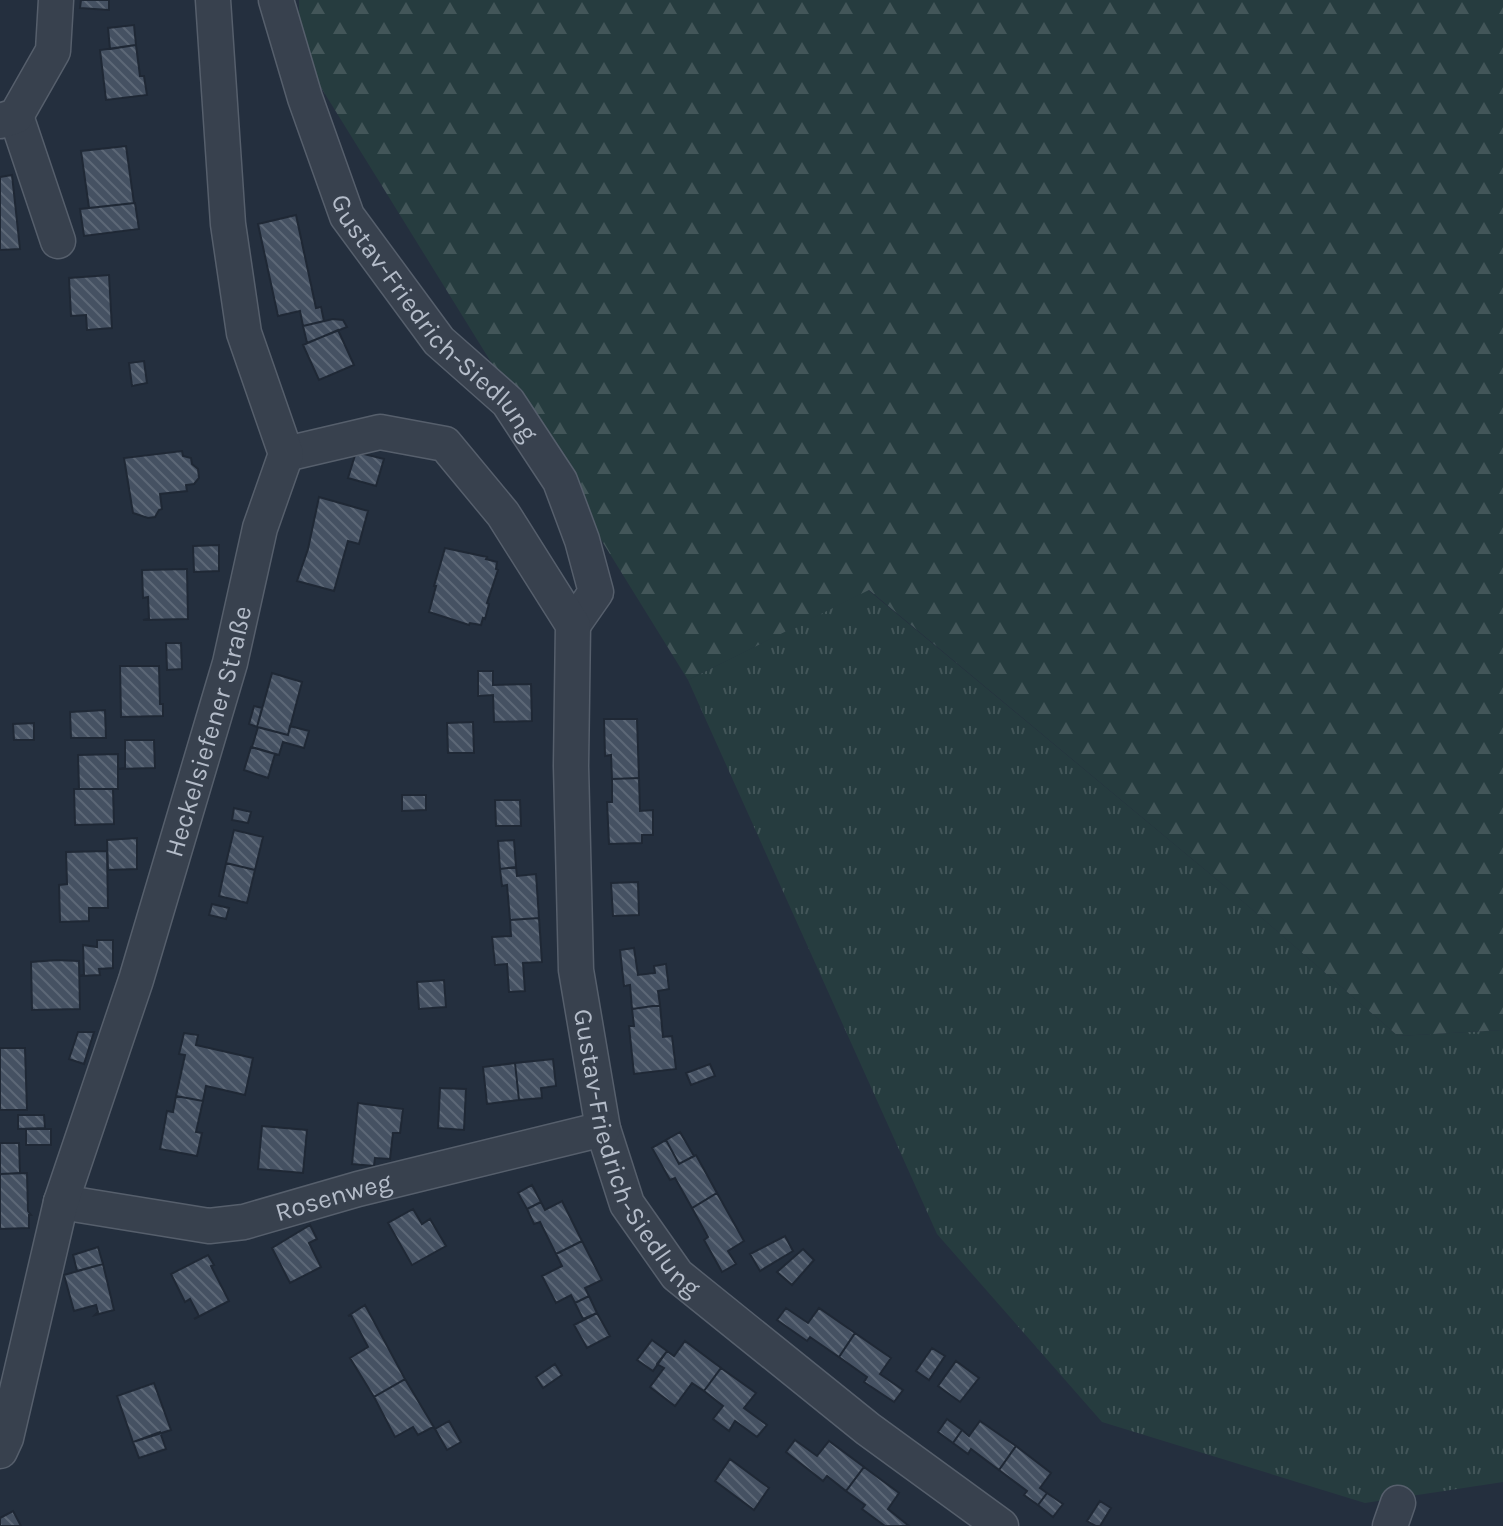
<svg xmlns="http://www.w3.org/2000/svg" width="1503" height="1526" font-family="Karla,sans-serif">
	<defs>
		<pattern id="grass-tufts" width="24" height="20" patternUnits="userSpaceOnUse" patternTransform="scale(2)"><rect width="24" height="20" fill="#263c3f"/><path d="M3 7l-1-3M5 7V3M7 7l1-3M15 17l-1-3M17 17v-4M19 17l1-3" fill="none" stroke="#435659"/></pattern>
		<pattern id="forest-firs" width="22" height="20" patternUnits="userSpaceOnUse" patternTransform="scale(2)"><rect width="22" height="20" fill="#263c3f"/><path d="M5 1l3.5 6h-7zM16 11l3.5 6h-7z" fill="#435659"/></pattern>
		<pattern id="building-back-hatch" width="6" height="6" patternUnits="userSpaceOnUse" patternTransform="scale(2)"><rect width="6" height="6" fill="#455162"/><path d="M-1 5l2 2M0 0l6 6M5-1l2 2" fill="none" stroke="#5d6877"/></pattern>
	</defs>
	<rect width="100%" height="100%" fill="#242f3e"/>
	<path fill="url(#grass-tufts)" d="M868 590 1233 893 1398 1036 1503 1030V1482L1365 1503 1102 1422 937 1234 688 680Z"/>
	<path fill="url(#forest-firs)" d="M299 0H1503V1030L1398 1036 1233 893 869 590 688 680 299 52Z"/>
	<path fill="url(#building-back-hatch)" stroke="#1f2835" stroke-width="2" d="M81 0H109V10L80 8Z
		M134 25 136 45 110 49 108 28Z
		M136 45 140 76H144L147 95 106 100 100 50Z
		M126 146 134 203 89 208 81 151Z
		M12 175 20 249 0 250V177Z
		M135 203 139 229 84 236 80 209Z
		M296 215 316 308 321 307 324 321 303 326 300 311 278 316 258 224Z
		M109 275 112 328 87 330 86 315 71 316 69 278Z
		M333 319 343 320 347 327 307 343 303 326Z
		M338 330 354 365 319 380 303 345Z
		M144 361 147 383 132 386 129 363Z
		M182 451 183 456 191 458 192 464 198 469 199 478 194 484 186 485 187 491 160 494 162 509 159 510 155 517 148 518 133 513 124 458Z
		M356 452 384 459 376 486 348 478Z
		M319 497 368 511 359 544 348 541 334 591 297 581 308 549Z
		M219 545V571L194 572 193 546Z
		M445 548 487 557 486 559 497 562 496 569 498 570 487 603 489 604 485 619 483 618 481 625 470 623 469 625 429 612 436 586H434Z
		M187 569 188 619 143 620 149 619 148 597 143 598 142 570Z
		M166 643H181L182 669 167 670Z
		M120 666H159L160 704H163V716L121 717Z
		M478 671H493V685L531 684 532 721 494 722 493 695 478 696Z
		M272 673 302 682 288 735 257 727Z
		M254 706 262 708 257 727 249 724Z
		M105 710 106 738H71L70 712Z
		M604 719H637L639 778 612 779 611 755 605 756Z
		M473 722 474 753H448L447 723Z
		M34 723V740H14L13 724Z
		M290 726 309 731 304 748 283 742 279 755 252 747 258 727 288 735Z
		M125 740H154L155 768 118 769 125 768Z
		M251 747 275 754 268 778 244 770Z
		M118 754V789H79L78 755Z
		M639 778 640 811 653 810V835H642V843L609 844 607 802H612V779Z
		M74 789H113L114 824 75 825Z
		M402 795H426V810L402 811Z
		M495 800H520L521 826H496Z
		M234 808 251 812 248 823 232 820Z
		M234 830 263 837 255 870 226 863Z
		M137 838V869L108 870 107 840Z
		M514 840 516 867 500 869 498 841Z
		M107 851 108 908H89V921L60 922 59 885 67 884 66 852Z
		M226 863 255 870 247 903 219 896Z
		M516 867 517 876 536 874 539 918 510 920 507 885 502 886 500 869Z
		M638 882 639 915 613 916 611 883Z
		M212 904 229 908 226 919 209 915Z
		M539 918 542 962 523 963 525 991 509 992 507 964 495 965 492 937 511 936 510 920Z
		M97 940H113V968L99 969 100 975 79 976 84 975 83 945 97 947Z
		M634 948 638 975 655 973 654 966 666 964 669 989 658 991 660 1005 632 1009 630 985 624 986 620 950Z
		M57 960 79 961 80 1009 32 1010 31 962Z
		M444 980 446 1007 419 1009 417 982Z
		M660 1005 663 1037 672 1036 676 1069 634 1074 629 1026H634L632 1009Z
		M78 1032H94L84 1064 69 1059Z
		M184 1033 198 1035 196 1045 253 1058 245 1095 206 1086 203 1101 176 1096 185 1055 179 1054Z
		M0 1048H25L27 1110H0Z
		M553 1059 556 1086 541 1088 542 1098 519 1100 515 1063Z
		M515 1063 519 1100 487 1104 483 1067Z
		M710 1064 715 1076 691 1085 686 1073Z
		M440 1088 466 1089 464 1130 438 1128Z
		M176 1096 203 1101 196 1132 202 1133 197 1156 160 1149 167 1111 173 1112Z
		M358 1103 403 1109 400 1133H393L390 1159 375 1158 374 1166 352 1164Z
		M18 1115H44L45 1128 18 1129Z
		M262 1126 307 1130 303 1173 258 1169Z
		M26 1129H51V1145H26Z
		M680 1132 694 1156 679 1164 666 1140Z
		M666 1140 679 1164 696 1155 717 1193 692 1208 675 1178 670 1180 652 1148Z
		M0 1143H19L20 1173 0 1174Z
		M27 1173 28 1211 31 1215H29V1228L0 1229V1174Z
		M532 1185 541 1202 527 1209 518 1193Z
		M717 1193 744 1241 728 1251 736 1264 722 1272 704 1240 708 1237 692 1208Z
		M562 1201 582 1241 556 1254 540 1222 534 1224 527 1209 541 1202 545 1210Z
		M413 1209 422 1224 430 1219 446 1246 412 1265 388 1223Z
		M310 1225 317 1239 309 1243 321 1267 290 1283 272 1248Z
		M785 1236 793 1251 760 1271 750 1254Z
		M582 1241 602 1280 585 1288 589 1296 575 1303 571 1295 556 1303 542 1276 562 1266 556 1254Z
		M98 1247 103 1264 77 1271 73 1255Z
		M803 1249 814 1260 792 1285 777 1272Z
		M208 1255 214 1265 211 1266 229 1301 194 1319 199 1316 190 1299 185 1302 171 1274Z
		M103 1264 114 1310 95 1315 98 1312 96 1305 74 1311 64 1275Z
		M589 1296 597 1313 583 1319 575 1303Z
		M365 1305 405 1379 374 1397 350 1358 368 1347 351 1315 348 1316Z
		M786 1308 808 1323 819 1308 855 1333 839 1357 810 1337 807 1341 777 1320Z
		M597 1313 610 1336 587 1348 574 1325Z
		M855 1333 891 1358 880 1374 903 1390 894 1402 864 1382 867 1377 839 1357Z
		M652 1340 667 1351 653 1371 637 1360Z
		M685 1341 721 1368 704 1391 692 1383 675 1406 650 1387 664 1368 657 1364 667 1351 674 1356Z
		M932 1348 945 1356 929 1380 916 1371Z
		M956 1361 979 1378 960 1402 938 1386Z
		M555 1364 562 1375 543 1388 536 1377Z
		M721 1368 756 1393 744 1408 767 1425 757 1437 735 1421 729 1431 713 1419 723 1406 704 1391Z
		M405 1379 435 1429 433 1427 418 1435 413 1427 395 1437 374 1397Z
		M154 1383 171 1430 133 1442 117 1396Z
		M947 1419 962 1430 953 1443 938 1432Z
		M449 1421 461 1442 447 1450 435 1429Z
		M980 1421 1016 1446 999 1470 971 1449 968 1454 953 1443 962 1430 969 1436Z
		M160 1432 166 1449 139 1458 133 1442Z
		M795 1440 817 1456 829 1441 864 1467 846 1491 827 1476 823 1481 786 1452Z
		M1016 1446 1051 1473 1040 1488 1047 1493 1038 1505 1024 1495 1027 1491 999 1470Z
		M730 1459 769 1488 754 1510 715 1481Z
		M864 1467 899 1493 888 1509 909 1526H885L862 1509 865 1505 846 1491Z
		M1047 1493 1063 1504 1053 1517 1038 1505Z
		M1100 1501 1111 1508 1100 1526H1096L1087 1521Z
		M13 1511 21 1526H0V1518Z"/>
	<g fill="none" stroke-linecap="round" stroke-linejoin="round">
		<defs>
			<g id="minor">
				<path id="s1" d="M276 0 305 98 347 216 439 341 508 402 560 481 582 540 596 592 573 625"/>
				<path d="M16 116 58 241"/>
				<path d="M0 121 16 116 53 51 56 0"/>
				<path id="s2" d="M286 454 380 432 445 444 503 514 573 625 571 766 576 970 603 1129 627 1204 677 1275 868 1429 1001 1526"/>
				<path id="s3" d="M61 1202 209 1226 244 1222 358 1189 603 1129"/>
				<path id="s4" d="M0 1451 6 1438 61 1202 136 980 230 663 260 528 286 454 244 333 228 224 213 0"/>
				<path d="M1390 1526 1398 1503"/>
			</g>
		</defs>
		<use href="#minor" stroke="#565f6c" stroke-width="37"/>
		<use href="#minor" stroke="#38414e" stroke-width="34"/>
	</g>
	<g text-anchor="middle" stroke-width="7" stroke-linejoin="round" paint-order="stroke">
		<g font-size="26" fill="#b4bcc9" stroke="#1d2633">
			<text dy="9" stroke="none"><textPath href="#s1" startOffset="362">Gustav-Friedrich-Siedlung</textPath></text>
			<text dy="9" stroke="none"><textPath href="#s4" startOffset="750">Heckelsiefener Straße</textPath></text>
			<text dy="9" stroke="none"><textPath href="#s2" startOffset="926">Gustav-Friedrich-Siedlung</textPath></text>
			<text dy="9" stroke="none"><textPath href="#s3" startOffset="278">Rosenweg</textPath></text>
		</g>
	</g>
</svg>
